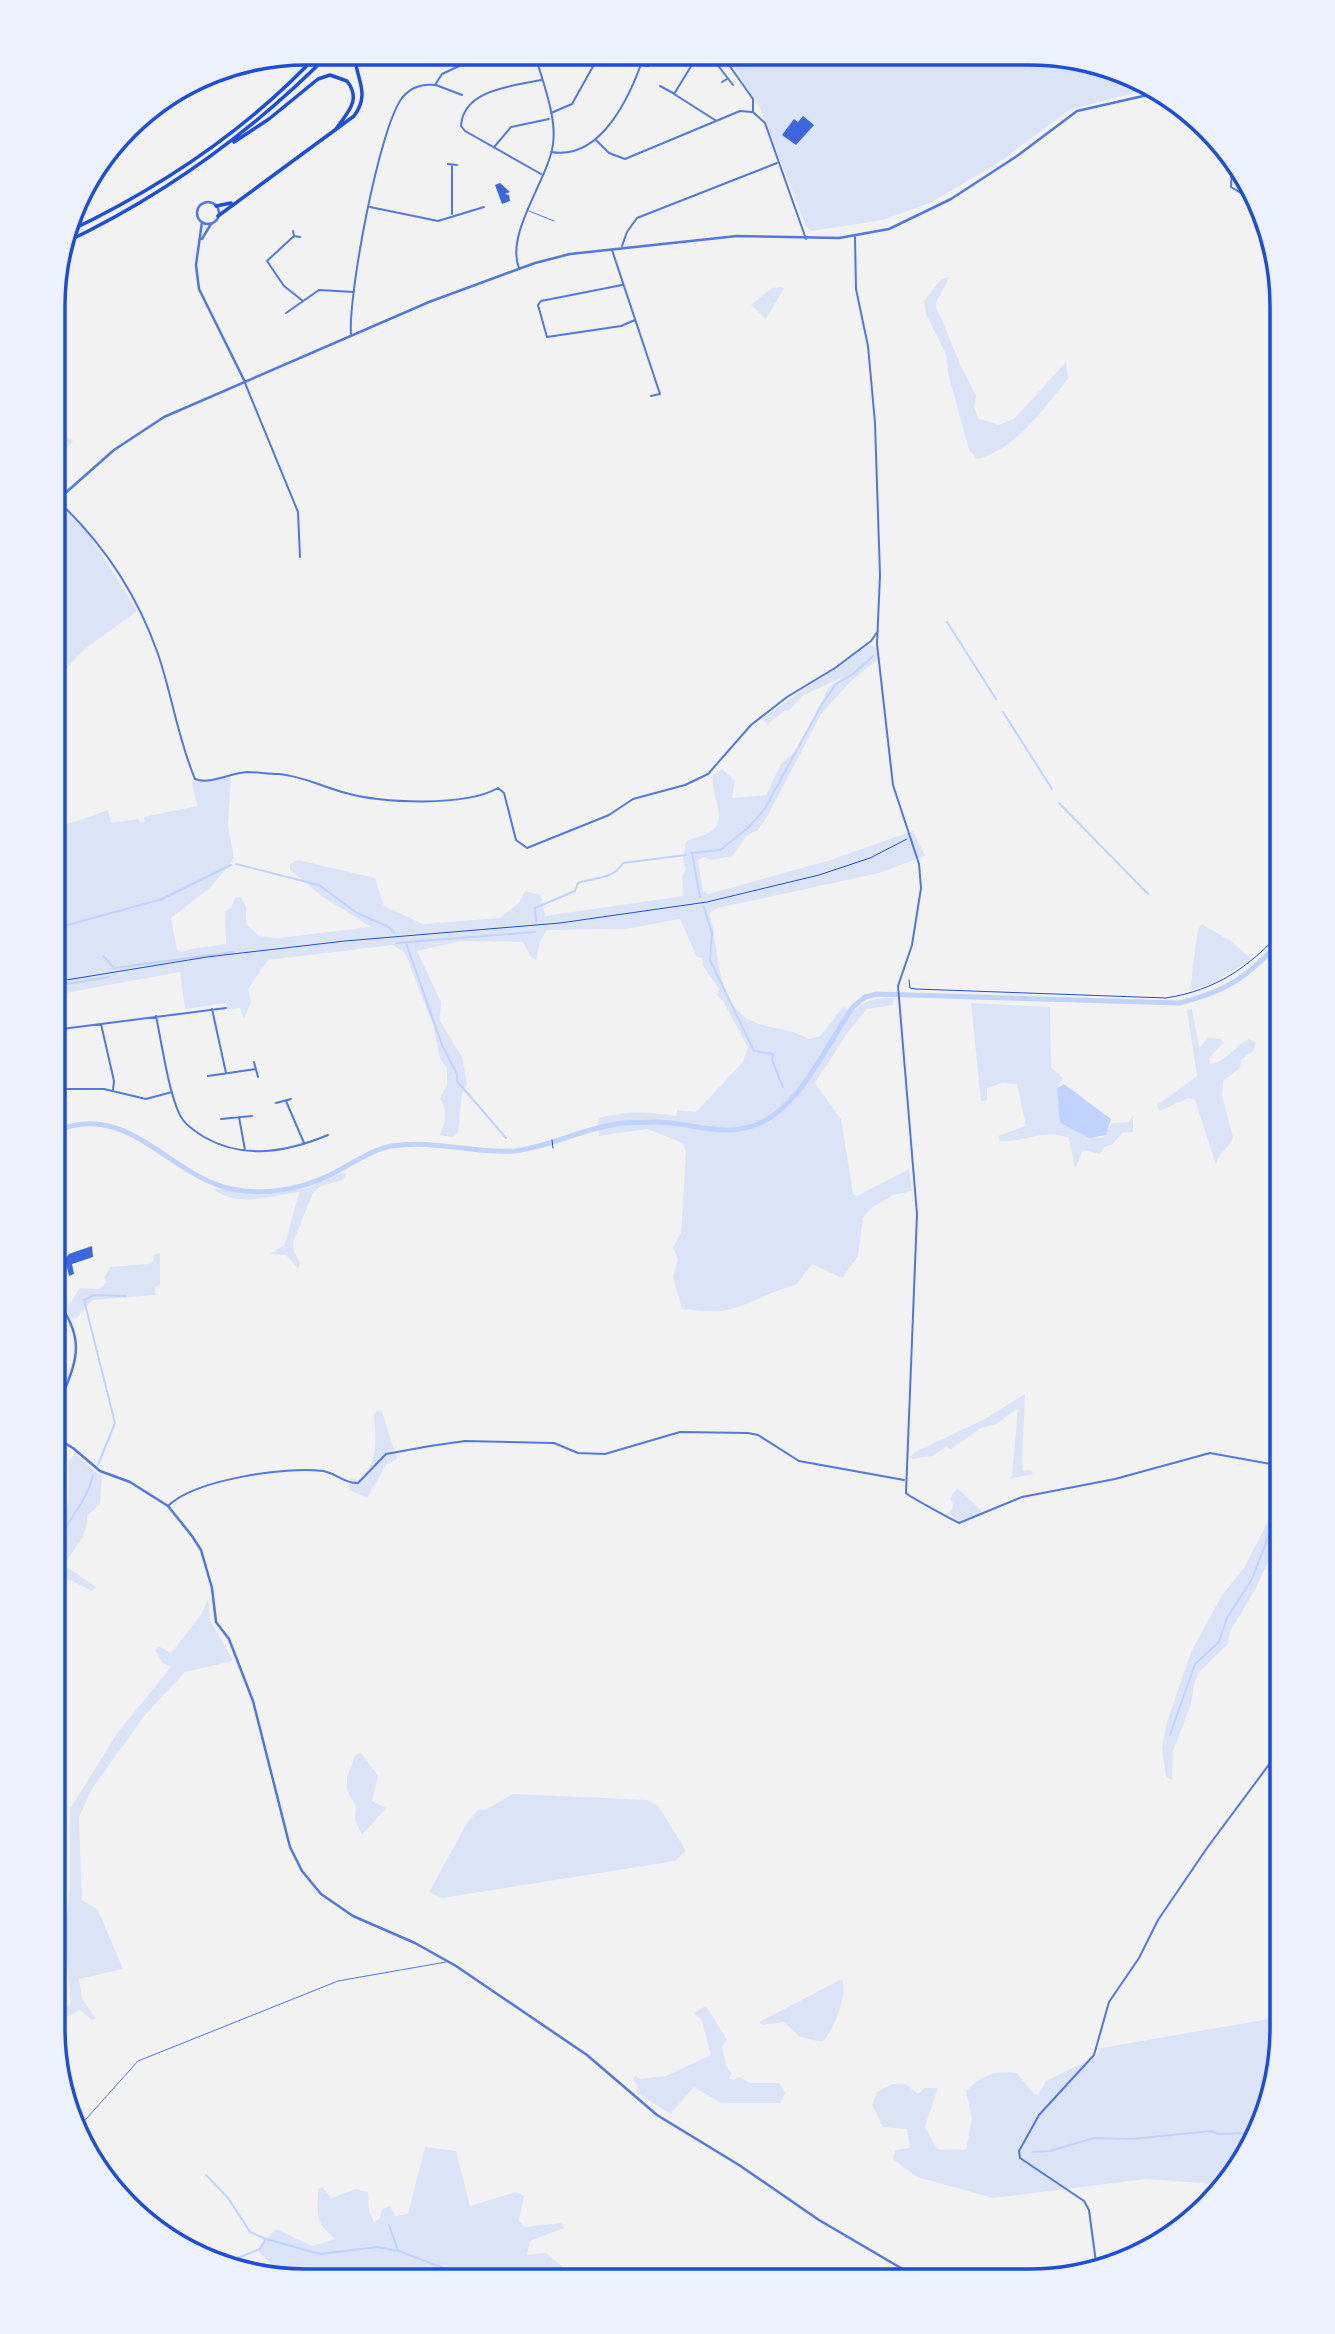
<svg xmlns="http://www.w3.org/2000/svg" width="1335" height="2334" font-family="'Work Sans',sans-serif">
	<rect width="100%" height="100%" fill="#f2f2f2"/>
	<path fill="#dbe4f7" d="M726 55 1078 57 1145 90 1069 110 998 163 932 202 883 220 811 231 806 226 760 108Z
		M950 277 936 302V307C950 337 959 366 976 395L974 407 978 418 998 425 1014 419 1066 362 1068 379C1044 408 1014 451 977 459L969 450 948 373 946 354 926 314 924 301 941 279Z
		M781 287 784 288 766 319 751 305 772 288Z
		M54 429 73 441 56 459 68 486 54 499Z
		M60 507 87 531 137 611 86 648 54 681V513Z
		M869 645 877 647 878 659 851 681 821 714 767 817 758 830 747 835 732 856 711 860 704 857 698 860 703 892 708 894 827 861 913 831 925 856 879 873 718 908 709 913C721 948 713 1002 752 1021 772 1030 791 1028 809 1039L820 1036 843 1007 852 1012C866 1000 876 997 894 998L893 1005 867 1009 848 1032 815 1083 841 1119 853 1194 857 1196 909 1169 912 1191 893 1195 870 1209 863 1218 858 1256 842 1278 812 1264 796 1285C772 1290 752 1304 727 1310 713 1313 696 1310 682 1309L673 1277 678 1260 673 1247 681 1233 686 1152 683 1143 647 1129 599 1136 598 1118C626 1111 648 1111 676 1116L677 1110 696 1112 742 1063 748 1048 723 1001 717 995 719 989 703 966 702 958 697 957 680 919 626 929 547 930 540 942 536 960 531 957 523 942 461 941 417 951 441 1002 440 1021 462 1057 467 1085 462 1093 458 1132 452 1137 440 1135C446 1119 448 1113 440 1098L447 1085V1068L440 1058 433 1025 405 953 393 945 268 960 248 989 251 1002 244 1019 240 1008 227 1010 226 1003 185 1009 180 972 54 995V829L108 810 111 823 139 819 140 823 145 822 144 817 197 806 192 782C204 781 217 780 231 777L228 825 234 858 211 887 171 918 177 950 182 952C198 946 210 947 226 944L225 911 231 908 235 898 241 897 246 907V924L259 936 278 938 371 927 323 897 290 870V864L298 860 375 878 384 906 423 924 500 918 519 903 525 891 541 895 545 916 683 896 682 877 686 870 683 859 686 842C694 836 705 837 713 830 728 817 709 792 713 775L722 769 735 781 732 798 766 795 781 764 798 749 829 687 843 677 802 696 790 710 784 711 768 724 763 720 764 717Z
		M1201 924 1229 940 1252 959 1215 982 1190 991C1193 975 1195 934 1201 924Z
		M971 1003 1050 1007 1051 1067 1063 1078 1058 1085 1060 1123 1085 1136 1103 1138 1112 1123 1128 1122 1133 1116V1132L1122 1133 1113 1144 1104 1147 1100 1154 1083 1150 1075 1169 1069 1138C1043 1128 1024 1143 1000 1141L998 1136 1026 1126 1017 1084 1002 1083 987 1088V1100L981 1101Z
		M1192 1009 1199 1048 1208 1038 1221 1039 1223 1043 1209 1058 1210 1064C1228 1061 1233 1047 1249 1039L1256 1043 1253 1051 1241 1060 1240 1068 1223 1081 1222 1096 1233 1137C1230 1148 1218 1152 1216 1165L1195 1100 1188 1098 1160 1111 1157 1105 1197 1076 1187 1010Z
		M342 1173 346 1174 343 1180 321 1186 313 1193 293 1242 294 1251 300 1263 298 1269 286 1255 270 1254 284 1245 287 1237 299 1192C270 1196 239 1208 213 1189L282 1192 307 1188Z
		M160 1253V1285L155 1287 156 1295 92 1300 77 1318 71 1319 67 1308 80 1288 99 1289 107 1282 104 1278 110 1267 148 1264 153 1261 154 1255Z
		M1025 1394 1022 1464 1023 1471 1031 1470 1033 1474 1009 1479 1012 1475 1018 1408 996 1424 981 1428 951 1449 946 1447 932 1456 912 1459 911 1456 915 1452 983 1420Z
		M377 1411H382L397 1459 386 1465 367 1498 349 1490 350 1478 358 1480C380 1465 375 1437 374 1414Z
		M75 1454 102 1477 100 1504 87 1516C88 1538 74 1547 64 1565L96 1587 92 1591 64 1577 53 1586V1536L69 1502V1461Z
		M957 1488 983 1512 959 1521 948 1513 954 1506 950 1499Z
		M1275 1508 1282 1510V1532L1254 1592 1230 1631 1228 1644 1199 1672 1194 1685 1191 1704 1173 1751 1172 1780 1166 1777 1162 1747 1167 1722 1191 1652 1222 1595 1244 1568Z
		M208 1599 210 1620 233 1661 185 1672 144 1716 92 1789 79 1817 82 1900 98 1910 123 1969 79 1979 82 1999 96 2018 92 2020 80 2010 53 2024V2015L71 2003 65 1936 70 1887V1809L118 1732 171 1667 162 1662 155 1650 158 1646 171 1653 201 1615Z
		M361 1753 378 1776 372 1801 386 1808 362 1835 355 1819 356 1807 347 1790V1777L355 1755Z
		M513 1794 648 1800 658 1806 686 1851 675 1861 442 1898 429 1892 467 1823 479 1809 485 1810Z
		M842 1979C848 1995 834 2031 822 2042L800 2037 784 2022 762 2025 759 2022Z
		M706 2006 727 2040 722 2046 726 2066 732 2073 729 2078 734 2080 739 2077 750 2083H779L785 2093 780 2103H721L694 2087 670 2114 636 2092 638 2085 633 2080 635 2075 640 2079 666 2076 711 2055 701 2019 693 2013Z
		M1269 2019 1282 2024C1282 2078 1263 2144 1227 2185L1146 2179 993 2198 917 2177 893 2159 895 2150 910 2148 907 2129 883 2127 872 2105 877 2092 892 2084H906L918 2094 925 2088H938L925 2127 937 2149 966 2150 972 2119 966 2091C983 2075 994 2070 1017 2073L1034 2094 1038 2095 1046 2081 1097 2056 1101 2048Z
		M425 2147 456 2151 470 2206 516 2192 524 2196 519 2220 524 2227 561 2223 564 2228 530 2241 527 2255 546 2253 578 2280H406L373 2268 325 2279H294L275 2268 259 2252V2246L276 2229 312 2246 335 2239C314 2222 318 2215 318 2189L322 2187 331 2198 356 2189 368 2192 369 2211 374 2222 380 2218 382 2209 390 2206 395 2216 408 2214Z"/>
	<path fill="#bfd3fe" d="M1064 1084 1111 1119 1106 1135 1089 1138 1060 1123 1057 1088Z"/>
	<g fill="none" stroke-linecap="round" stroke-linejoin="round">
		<path stroke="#bfd3fe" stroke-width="2" d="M947 622 996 699
			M1003 712 1052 789
			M1059 803 1148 894
			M691 853 720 850 748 828 764 810 821 706 836 684 853 674 873 656
			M692 853 700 897
			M236 864 319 885 357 913 389 927 394 933
			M704 907 712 933 710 960 754 1051 773 1054 772 1060 783 1087
			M54 919 60 927 64 926 162 899 231 865
			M536 921 535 908 575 891 578 883C594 877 613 880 623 863L686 855
			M396 943 535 932
			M406 943 442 1045 457 1074V1081L506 1138
			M103 956 114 968 234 952
			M54 986 109 977
			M98 1465 115 1423 84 1300 94 1295 126 1296
			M53 1552C63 1525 87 1503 93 1475
			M1170 1735 1195 1664 1219 1642 1227 1618 1252 1579 1272 1527 1282 1515
			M1033 2152 1050 2151 1094 2138 1133 2139 1211 2131 1218 2134 1250 2133 1254 2126 1264 2124
			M206 2175 228 2198 250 2232 266 2239 320 2254 377 2247 399 2251 474 2280
			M389 2225 398 2250
			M222 2264 260 2249 265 2240"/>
		<path stroke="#bfd3fe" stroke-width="5" d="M54 1132C126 1098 170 1177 232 1189 264 1196 302 1189 330 1175 351 1165 369 1150 392 1146 433 1139 474 1154 514 1151 549 1147 577 1131 611 1125 624 1122 639 1123 653 1122 689 1121 722 1139 758 1124 801 1106 826 1045 853 1007L865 997 877 994 1179 1003C1227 992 1250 975 1282 939"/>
	</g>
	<path fill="#3d67dc" d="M803 116 814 125 796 145 782 135 794 119 798 122Z
		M500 183 510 192 505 194 509 195 510 201 502 204 495 185Z
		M92 1246 93 1257 72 1264 74 1274 69 1276 65 1259 69 1254Z"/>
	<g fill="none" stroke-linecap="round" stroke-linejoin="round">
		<path stroke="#1d4ed8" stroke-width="1" d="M909 980 910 988 916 989 1166 998C1216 990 1248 968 1282 931
			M54 982 207 957 345 941 560 923 707 902 819 875 870 858 907 839
			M552 1140 553 1148"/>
		<path stroke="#5277de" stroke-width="1" d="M529 211 554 221
			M78 2128 138 2061 338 1981 446 1962"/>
		<path stroke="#5277de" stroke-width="2" d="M698 55 674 94 715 120
			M710 55 733 85
			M722 55 753 99V112L765 123 806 239
			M642 65 648 66
			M541 80C514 86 463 89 461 126L465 131 541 174
			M722 82 727 79
			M436 85 462 95
			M660 86 673 93
			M551 113 572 104 600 54
			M596 140 609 153 625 159 740 111 752 112
			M495 146 511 127 549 119
			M551 152C602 161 631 94 644 56
			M448 164 457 165
			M1232 168 1231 187 1254 201
			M370 207 438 221 484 207
			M452 214V166
			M293 231 294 236 300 237
			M294 236 267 261 284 286 303 301
			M855 237 856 289 868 346 875 423 880 575 877 644 893 785 919 864 921 888 912 945 898 986 917 1214 906 1493C908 1496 955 1521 959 1523L1022 1497 1115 1479 1210 1453 1282 1466
			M622 246 627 232 637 218 777 163
			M612 250 660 394 651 396
			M519 268C505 233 549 178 553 144 557 116 542 81 535 54
			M622 285 541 301 538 305 547 337 621 326 635 320
			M286 313 319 290 354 292
			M351 334C348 296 379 128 402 98 411 87 421 84 435 85L442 74 485 54
			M245 383 298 512 300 557
			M58 501C104 544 137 594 158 654 172 695 178 739 195 779 210 785 230 773 247 772 257 772 268 774 279 774 302 776 323 787 346 793 382 803 465 807 498 788L504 793 516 840 527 848 609 815 633 799 685 785 708 774 751 725 787 697 835 668 871 641 878 631
			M212 1009 226 1073
			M156 1016C161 1039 170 1103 183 1120 188 1127 196 1132 204 1137 244 1160 287 1152 328 1135
			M101 1024 114 1081 113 1090
			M54 1030 226 1008
			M54 1060 63 1089H104L146 1099 172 1092
			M254 1062 258 1077
			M208 1076 256 1069
			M54 1093 62 1089
			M286 1101 304 1143
			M276 1103 291 1099
			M239 1117 245 1150
			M221 1119 252 1116
			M53 1339H54
			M168 1506C194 1480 286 1466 323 1471 336 1473 345 1484 358 1483L386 1454 430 1446 465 1441 554 1443 578 1453 605 1454 680 1432 748 1433 758 1435 799 1461 904 1480
			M1097 2270 1089 2210 1084 2201 1020 2158 1019 2151 1039 2115 1094 2055 1109 2002 1139 1958 1158 1920 1207 1848 1282 1747"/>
		<path stroke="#5277de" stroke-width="2.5" d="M197 213a11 11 0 1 1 22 0a11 11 0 1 1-22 0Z
			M202 222 196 265 199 289 244 380
			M202 239 211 224
			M54 503 114 450 164 417 429 302 535 263 570 254 737 236 839 238 889 229 951 199 1017 156 1077 111 1152 94
			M53 1419C71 1369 94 1345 53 1296
			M53 1436 73 1448 100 1471 130 1482 168 1506 192 1536 201 1550 212 1588 216 1622 229 1639 253 1701 290 1847 302 1871 321 1894 353 1916 415 1943 456 1966 587 2055 657 2115 739 2165 819 2220 923 2281"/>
		<path stroke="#1d4ed8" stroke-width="3.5" d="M234 142 269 119 318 79 330 75 347 81C362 100 347 113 336 129
			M216 206 231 203
			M218 216 354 116C372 92 354 77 355 53
			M67 232C160 188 249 128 319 53
			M64 243C163 196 253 131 330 53"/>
	</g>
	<path d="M0 0H1335V2334H0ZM306 65H1029A241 241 0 0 1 1270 306V2028A241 241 0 0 1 1029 2269H306A241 241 0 0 1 65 2028V306A241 241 0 0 1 306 65Z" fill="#edf1fc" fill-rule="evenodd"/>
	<path fill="none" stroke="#1d4ed8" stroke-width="3.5" d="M306 65H1029A241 241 0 0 1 1270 306V2028A241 241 0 0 1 1029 2269H306A241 241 0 0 1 65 2028V306A241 241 0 0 1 306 65Z"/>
</svg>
